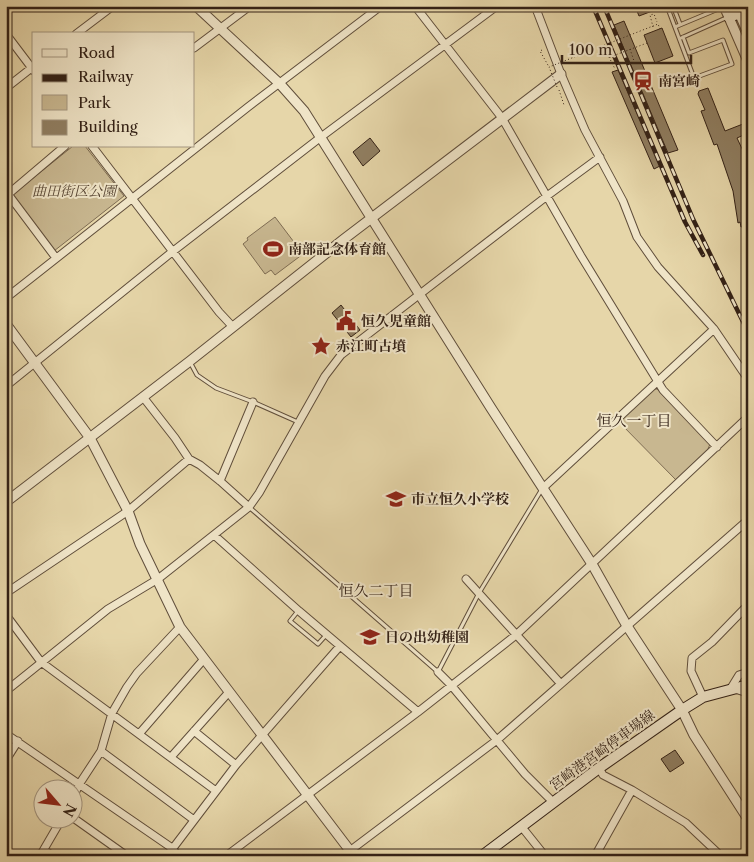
<svg xmlns="http://www.w3.org/2000/svg" width="754" height="862" font-family="'Libre Caslon Text','Noto Serif JP',serif">
	<rect width="100%" height="100%" fill="#e6d6a9"/>
	<filter id="stains"><feTurbulence type="fractalNoise" baseFrequency=".004" numOctaves="4"/><feColorMatrix values="0 0 0 0 .2 0 0 0 0 .09 0 0 0 0 .02 0 0 0 .5 -.17"/></filter>
	<radialGradient id="worn" r=".72"><stop offset=".6" stop-color="#630" stop-opacity="0"/><stop offset="1" stop-color="#630" stop-opacity=".3"/></radialGradient>
	<path fill="#c8b790" stroke="#7e6c53" d="M73 146H85L124 196 54 251 12 195Z
		M275 217 303 254 275 275 271 270 265 274 243 244 248 240 247 238Z
		M653 389H657L710 444 708 449 676 480 619 422Z"/>
	<path fill="#907f62" stroke="#332116" d="M635 6H663V7L639 16Z
		M624 21 678 150 668 153 614 25Z
		M662 28 673 56 655 63 644 35Z
		M618 70 660 166 654 169 612 72Z
		M708 88 725 131 748 122V133L737 138 744 153 748 151V225L741 227 740 222 738 223 733 191 717 144 714 145 701 111 705 110 698 94 699 91Z
		M370 138 380 151 363 166 353 152Z
		M341 305 360 330 351 337 332 313Z
		M675 750 684 763 670 772 661 759Z"/>
	<g fill="none" stroke-linecap="round" stroke-linejoin="round">
		<defs>
			<path id="service" d="M667 6 694 78 732 64 723 40 689 53 683 37
				M673 6 680 24
				M675 27 723 7
				M681 38 728 17
				M190 362 197 375 216 388 253 402 298 422
				M249 507 438 672 479 593 542 489
				M298 611 290 621 318 644 327 634"/>
			<path id="minor" d="M415 6 502 118 581 256 663 390 717 447
				M535 6 561 74 585 130 623 201 637 237 658 267 714 329 748 379
				M6 34 34 71
				M76 34 113 6
				M194 48 250 6
				M6 88 34 66
				M92 146 219 312 233 327
				M8 194 56 258
				M6 196 65 146
				M6 298 248 107 381 6
				M6 386 172 252 321 137 497 6
				M143 397 175 438 189 459 200 465 220 481 249 507
				M220 481 253 402
				M543 488 714 329
				M214 535 299 611 418 712
				M466 579 561 684
				M6 593 128 511 189 459
				M6 615 41 662 216 791
				M438 672 451 685 525 774 553 802
				M748 672 739 675 731 688 748 693
				M6 691 108 609 158 579 249 507 259 493 325 376 341 355 547 196 600 157
				M703 697 691 671 692 658 712 642 748 605
				M194 731 236 765
				M6 734 172 848 178 856
				M139 734 204 659
				M101 751 194 820
				M171 757 229 692
				M6 760 18 741
				M599 768 603 775 632 790 686 823 721 856
				M72 799 80 783 101 751 112 713 127 687 137 673 180 627
				M72 817 127 856
				M521 826 545 856
				M44 850 53 856
				M598 851 605 856
				M40 856 61 820
				M167 856 236 765 340 646
				M226 856 418 712 516 635 748 417
				M343 856 497 740 748 520
				M595 856 632 790"/>
			<path id="tertiary" d="M196 6 280 84 304 111 491 408 592 564 627 626 682 710 694 735 748 819
				M724 6 748 61
				M736 6 748 33
				M6 324 90 438 128 511 140 544 180 627 354 856
				M6 502 190 361 344 239 561 74"/>
			<path id="secondary" d="M729 17 748 10
				M482 856 599 768 682 710 703 697 748 685"/>
		</defs>
		<use href="#service" stroke="#604e3b" stroke-width="5"/>
		<use href="#minor" stroke="#604e3b" stroke-width="9"/>
		<use href="#tertiary" stroke="#604e3b" stroke-width="11"/>
		<use href="#secondary" stroke="#332116" stroke-width="12"/>
		<path stroke="#332116" stroke-width="1" stroke-dasharray="1 2.5" stroke-linecap="butt" d="M653 27 650 15 654 14 657 22
			M630 49 634 61
			M542 50 540 51 549 67
			M609 57 615 69
			M559 90 564 105"/>
		<use href="#service" stroke="#efe4c7" stroke-width="3"/>
		<use href="#minor" stroke="#efe4c7" stroke-width="7"/>
		<use href="#tertiary" stroke="#efe4c7" stroke-width="9"/>
		<use href="#secondary" stroke="#efe4c7" stroke-width="10"/>
		<defs>
			<path id="rail" d="M593 6 685 222 703 255
				M604 6 693 219 748 332"/>
		</defs>
		<use href="#rail" stroke="#332116" stroke-width="4.5"/>
		<use href="#rail" stroke="#efe4c7" stroke-width="2.5" stroke-dasharray="8" stroke-linecap="butt"/>
		<path stroke="#332116" stroke-width="1" stroke-dasharray="1 2.5" stroke-linecap="butt" d="M610 57 647 43
			M557 87 549 67 658 24 660 29"/>
	</g>
	<defs>
		<symbol id="station-bare" viewBox="-9 -9 18 18"><path d="M-3-6H3Q5-6 5-4V2Q5 4 3 4L4.5 6H3L1.5 4h-3L-3 6H-4.5L-3 4Q-5 4-5 2V-4Q-5-6-3-6ZM-3.5-4v3h7v-3ZM-3.5 1v1.5H-2V1ZM2 1v1.5H3.5V1Z" fill="#8f2418" stroke="#efe4c7" stroke-width="2.5" paint-order="stroke"/></symbol>
		<symbol id="stadium-bare" viewBox="-9 -9 18 18"><path d="M0-5a6.5 5 0 1 0 0 10a6.5 5 0 1 0 0-10ZM-3.5-1.8h7v3.6h-7Z" fill="#8f2418" stroke="#efe4c7" stroke-width="2.5" paint-order="stroke"/></symbol>
		<symbol id="civic-bare" viewBox="-9 -9 18 18"><path d="M-.6-6.5H3V-4.5H.6V-3L4-1V1h2V6H-6V1h2V-1L-.6-3ZM-1.2 2.5V6h2.4V2.5Z" fill="#8f2418" stroke="#efe4c7" stroke-width="2.5" paint-order="stroke"/></symbol>
		<symbol id="sight-bare" viewBox="-9 -9 18 18"><path d="M0-6L1.8-2.2L6-1.7L2.9 1.2L3.7 5.4L0 3.3L-3.7 5.4L-2.9 1.2L-6-1.7L-1.8-2.2Z" fill="#8f2418" stroke="#efe4c7" stroke-width="2.5" paint-order="stroke"/></symbol>
		<symbol id="school-bare" viewBox="-9 -9 18 18"><path d="M0-5L7-2L0 1L-7-2ZM-4 1L0 2.5L4 1V4Q0 6-4 4Z" fill="#8f2418" stroke="#efe4c7" stroke-width="2.5" paint-order="stroke"/></symbol>
	</defs>
	<g fill-rule="evenodd">
		<use href="#station-bare" x="629" y="67" width="28" height="28"/>
		<use href="#stadium-bare" x="259" y="235" width="28" height="28"/>
		<use href="#civic-bare" x="332" y="307" width="28" height="28"/>
		<use href="#sight-bare" x="307" y="332" width="28" height="28"/>
		<use href="#school-bare" x="382" y="485" width="28" height="28"/>
		<use href="#school-bare" x="356" y="623" width="28" height="28"/>
	</g>
	<g text-anchor="middle" stroke-width="4" stroke-linejoin="round" paint-order="stroke">
		<g font-size="14" font-weight="bold" fill="#332116" stroke="#efe4c7" text-anchor="start">
			<text x="658" y="86">南宮崎</text>
			<text x="288" y="254">南部記念体育館</text>
			<text x="361" y="326">恒久児童館</text>
			<text x="336" y="351">赤江町古墳</text>
			<text x="411" y="504">市立恒久小学校</text>
			<text x="385" y="642">日の出幼稚園</text>
		</g>
		<g font-size="14" font-style="italic" fill="#584634" stroke="#efe4c7">
			<text x="74" y="196">曲田街区公園</text>
		</g>
		<g font-size="14" fill="#332116" stroke="#efe4c7">
			<text transform="translate(602 750) rotate(-36)" y="5">宮崎港宮崎停車場線</text>
		</g>
		<g font-size="15" fill="#332116" stroke="#efe4c7">
			<text x="634" y="426">恒久一丁目</text>
			<text x="376" y="596">恒久二丁目</text>
		</g>
	</g>
	<rect width="754" height="862" fill="none" stroke="#e6d6a9" stroke-width="25"/>
	<rect x="8" y="8" width="739" height="847" fill="none" stroke="#332116" stroke-width="2.5"/>
	<rect x="12" y="12" width="729" height="837" fill="none" stroke="#332116"/>
	<rect x="32" y="32" width="162" height="115" fill="#efe4c7" stroke="#a49680"/>
	<rect x="42" y="49" width="25" height="8" fill="#efe4c7" stroke="#a49680"/>
	<text x="78" y="58" font-size="15" fill="#332116">Road</text>
	<rect x="42" y="74" width="25" height="8" fill="#332116" stroke="#a49680"/>
	<text x="78" y="82" font-size="15" fill="#332116">Railway</text>
	<rect x="42" y="95" width="25" height="15" fill="#c8b790" stroke="#a49680"/>
	<text x="78" y="108" font-size="15" fill="#332116">Park</text>
	<rect x="42" y="120" width="25" height="15" fill="#907f62" stroke="#a49680"/>
	<text x="78" y="132" font-size="15" fill="#332116">Building</text>
	<g transform="translate(58 804) rotate(118)"><circle r="24" fill="#efe4c7" stroke="#a49680"/>
	<path d="M0-4L9 19L0 12L-9 19Z" fill="#8f2418"/>
	<text y="-8" font-size="14" font-weight="bold" text-anchor="middle" fill="#332116">N</text>
	</g>
	<path d="M562 55v8h129v-8" fill="none" stroke="#332116" stroke-width="2.5"/>
	<text x="569" y="55" font-size="15" fill="#332116" stroke="#efe4c7" stroke-width="4" paint-order="stroke">100 m</text>
	<rect width="100%" height="100%" filter="url(#stains)"/>
	<rect width="100%" height="100%" fill="url(#worn)"/>
</svg>
